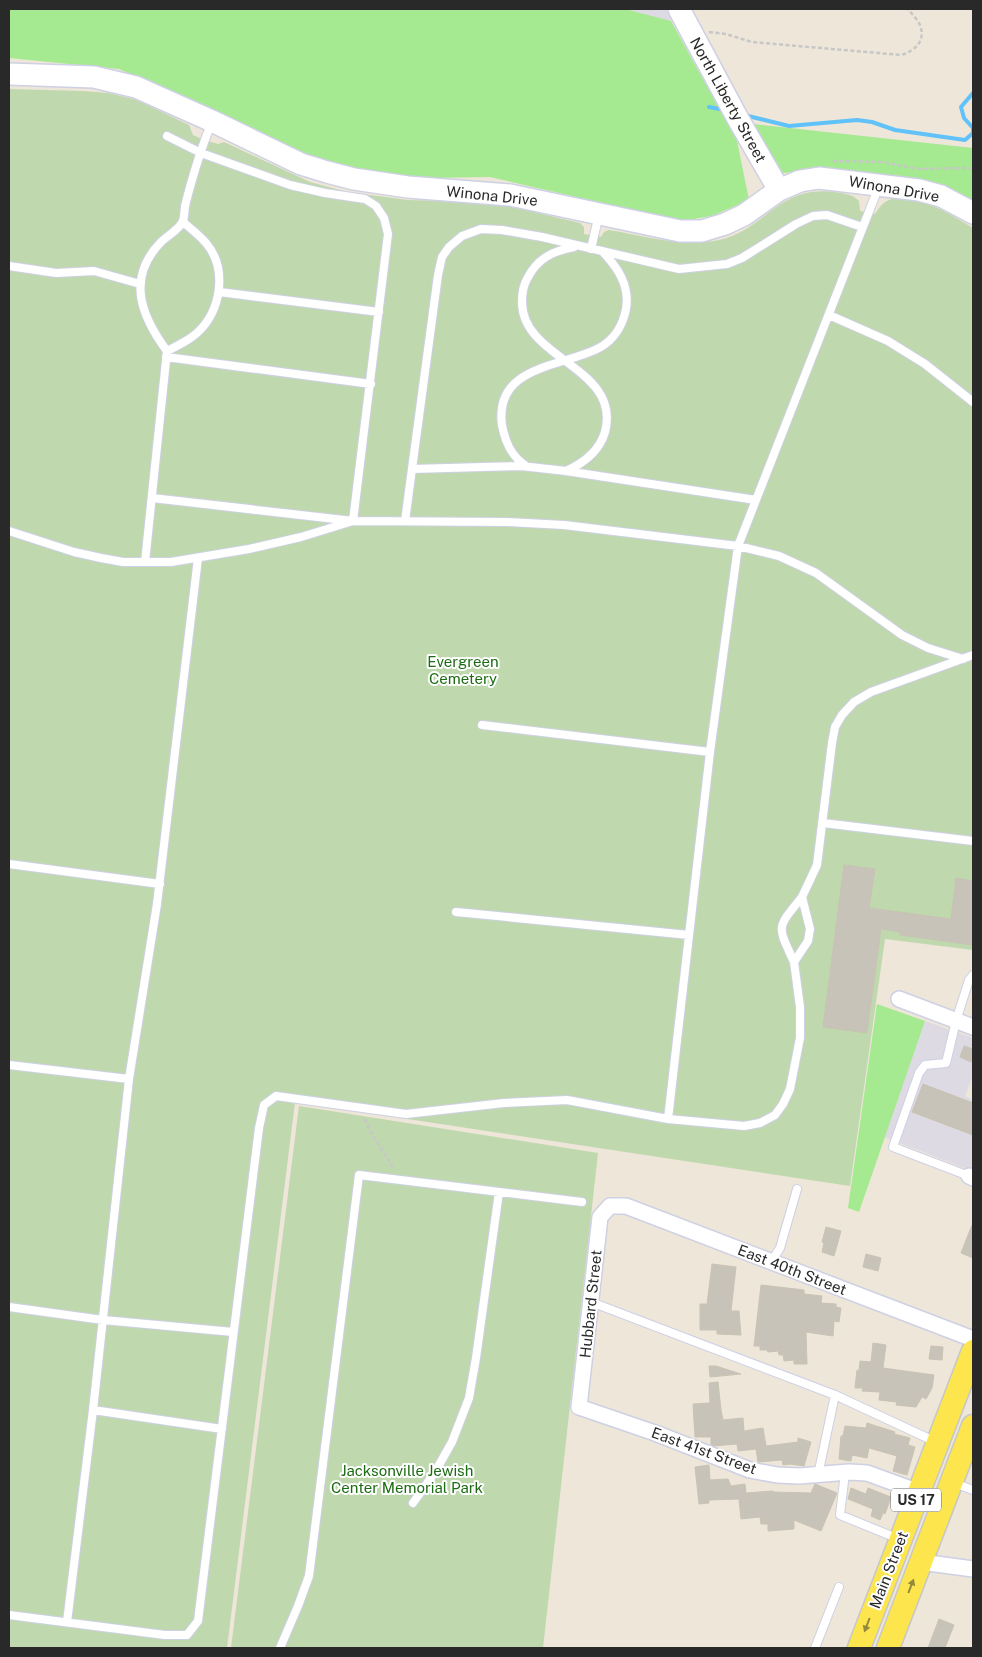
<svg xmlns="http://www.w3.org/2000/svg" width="982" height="1657" font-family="'Public Sans',sans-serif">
	<rect width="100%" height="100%" fill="#ede6d9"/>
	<path fill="#dedae4" d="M625 9H667L671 21H670Z
		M925 1021 973 1038V1075L965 1096 973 1100V1171L884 1137Z"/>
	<path fill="#a5e990" d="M9 9H625L671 21 737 141 749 200 712 216 681 221 490 177 424 178 347 168 307 154 119 69 9 58Z
		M753 124 973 148V206L814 170 783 173Z
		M877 1004 925 1021 859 1212 848 1208Z"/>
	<path fill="#bfd8ae" d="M9 89 82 91 108 93 137 100 189 125 193 135 204 140 218 144 224 142 310 182 347 192 408 200 476 202 508 206 580 223 584 227V234L601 237 604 232 609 230C645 236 682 248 719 240 766 230 777 185 835 192 846 194 852 194 859 201L860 211 875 214C879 208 882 203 889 200 913 190 953 216 973 228V950L885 939 850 1186 295 1102 227 1648H9Z
		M299 1106 598 1153 543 1648H231Z"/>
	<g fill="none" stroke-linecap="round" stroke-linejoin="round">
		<path stroke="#61c2f9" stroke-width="4" d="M709 107 725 110
			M744 115 789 126 857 120 872 122 895 130 965 140 973 133V128L964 118 961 107 973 93"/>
	</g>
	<path fill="#c8c3b9" stroke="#c8c3b3" d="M844 865 875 869 869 908 951 919 956 878 973 881V945L900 935V932L881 929 867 1033 823 1027Z
		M964 1046 973 1049 971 1062 960 1057Z
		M923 1084 973 1103V1135L912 1112Z
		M972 1225H973V1258L961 1253Z
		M826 1227 841 1231 834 1256 822 1252 824 1243 822 1242Z
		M866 1254 881 1258 878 1271 863 1267Z
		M712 1264 736 1267 731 1311H739L741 1335 717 1334V1330H700V1304H707Z
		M761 1285 804 1290V1294L822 1296 821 1303 836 1304V1307L841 1308 839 1322 834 1321 833 1336 806 1332 807 1364H794V1360L784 1361 783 1355H779L778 1351 768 1352 767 1350H760V1346H754Z
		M873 1343 886 1345 883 1368 934 1375 932 1388 926 1399 922 1397 916 1407 896 1405 897 1402 879 1400 880 1392 862 1391 863 1388H855L857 1370 859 1371 860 1361 871 1362Z
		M931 1346 943 1347 942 1360 929 1359Z
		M709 1366H716L741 1374 710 1377Z
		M718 1382 721 1410 723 1420 743 1418 744 1431 763 1428 766 1446 798 1442V1438L811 1442 804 1466 790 1464 783 1465 782 1460 758 1462 756 1449 738 1451 737 1444 713 1446 711 1445V1437H695L693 1404 710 1403 709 1383Z
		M867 1423 895 1432 894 1434 910 1438 908 1445 915 1447 907 1475 893 1471 897 1456 869 1448 867 1458 852 1455 851 1461 839 1459 841 1436H843L845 1426 866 1428Z
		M709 1465 710 1480 728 1479 731 1486 745 1484 746 1493 773 1491V1492L811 1493 815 1484 837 1493 821 1531 794 1520V1529L768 1531V1524H761L760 1517 741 1519 739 1499 709 1500V1503L699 1504 695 1467Z
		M851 1488 866 1494 868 1488 891 1497 885 1514 883 1513 880 1520 871 1516 873 1509 848 1499Z
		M939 1619 954 1625 945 1648H928Z"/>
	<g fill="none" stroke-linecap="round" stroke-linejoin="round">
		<defs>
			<path id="lane" d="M591 249 599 214
				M9 266 56 273 94 271 140 284
				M219 292 379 312
				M829 315 888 341 925 364 973 402
				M167 351C177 346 188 341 197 333 221 311 228 269 206 243 199 235 191 229 183 222
				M166 357 371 384
				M526 466C511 456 505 442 502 425 494 365 563 367 599 348 614 340 623 325 626 309 630 286 618 268 603 252
				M412 469 521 466 566 471 756 500
				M566 471C584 463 599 452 605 432 622 367 522 360 522 302 522 294 523 286 527 279 537 259 552 251 574 247
				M152 498 353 521 388 234 384 218 376 206 365 199 325 193 290 185 201 153 167 136
				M405 521 438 275 442 257 449 247 462 236 481 229 502 230 542 237 679 269 727 264 742 258 796 224 813 216 827 215 862 227
				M9 531 74 552 101 558 123 562H171L249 549 301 537 353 521 507 522 564 525 738 546 779 556 816 573 902 635 928 648 963 659
				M145 562 167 351C141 316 126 278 161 242 167 236 180 229 183 221 185 215 184 208 186 202 193 175 201 148 212 122
				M482 725 710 752
				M823 823 973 841
				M9 864 160 884
				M456 912 689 935
				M794 962C777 925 776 929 802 897
				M9 1065 129 1079
				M668 1119 710 752 738 546 879 186
				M969 1176 893 1147 919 1073 925 1065 946 1063 956 1021 969 980 973 975
				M771 1262 780 1248 797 1189
				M591 1302 835 1395 936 1442
				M9 1307 103 1320 233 1332
				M93 1410 222 1429
				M845 1473 840 1515 899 1539
				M818 1475 835 1395
				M954 1483 973 1490
				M413 1503 435 1472 452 1442 469 1398 476 1358 499 1192
				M9 1615 165 1635H187L198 1621 259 1128 264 1105 276 1096 406 1114 504 1103 567 1100 668 1119 744 1126 760 1123 775 1115 783 1104 790 1089 800 1038V1007L794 962 808 941 810 929 802 897 817 865 832 743 835 727 842 715 854 702 871 692 973 655
				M67 1622 93 1410 129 1079 157 904 198 558
				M280 1648 298 1606 309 1576 359 1175 582 1202
				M815 1648 839 1587"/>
			<path id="street" d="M899 999 973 1027
				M969 1176 973 1178
				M919 1492 867 1473 849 1472 799 1476 777 1475 750 1470 655 1433 579 1407 600 1217 610 1206H626L973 1339
				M921 1562 973 1569"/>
			<path id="secondary" d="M679 9 738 119 779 190
				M9 74 94 77 136 87 212 121 301 164 327 172 354 179 408 187 510 195 680 231H702L725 224 744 215 779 190 800 181 819 178 919 190 941 196 973 213"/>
			<path id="primary" d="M859 1648 973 1351
				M888 1648 973 1426"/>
		</defs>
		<use href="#lane" stroke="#ced0e4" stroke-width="10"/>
		<use href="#street" stroke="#ced0e4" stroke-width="18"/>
		<use href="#secondary" stroke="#ced0e4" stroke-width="24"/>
		<use href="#primary" stroke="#c7c7c7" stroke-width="25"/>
		<path stroke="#c7c7c7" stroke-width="2.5" stroke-dasharray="4 2.5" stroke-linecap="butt" d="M709 32 726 34 752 42 901 55C915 51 926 41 920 25 918 20 912 14 908 9
			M833 161 883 162 918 169 966 168 973 169
			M365 1119 369 1129 393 1168"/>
		<use href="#lane" stroke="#fff" stroke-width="8"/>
		<use href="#street" stroke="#fff" stroke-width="15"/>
		<use href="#secondary" stroke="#fff" stroke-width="21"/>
		<use href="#primary" stroke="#fde64d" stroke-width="22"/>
	</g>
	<defs><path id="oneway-solid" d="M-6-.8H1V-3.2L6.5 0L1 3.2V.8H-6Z" transform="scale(1.25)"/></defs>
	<g fill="#93883b">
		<use href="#oneway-solid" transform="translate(911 1586) rotate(-69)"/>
		<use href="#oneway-solid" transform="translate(867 1625) rotate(111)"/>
	</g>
	<g text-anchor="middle" stroke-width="4" stroke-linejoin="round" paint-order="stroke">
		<rect fill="#fff" stroke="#696969" stroke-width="1" x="891" y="1488.5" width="50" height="23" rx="4"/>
		<g font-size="14" font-weight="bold" fill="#292929">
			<text x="916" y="1505">US 17</text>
		</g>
		<g font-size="15" fill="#292929" stroke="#fff">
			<text transform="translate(728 100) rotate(61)" y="5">North Liberty Street</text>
			<text transform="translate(894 189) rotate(10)" y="5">Winona Drive</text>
			<text transform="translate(492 196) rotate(6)" y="5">Winona Drive</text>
			<text transform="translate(792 1270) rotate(21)" y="5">East 40th Street</text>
			<text transform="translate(591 1304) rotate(-84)" y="5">Hubbard Street</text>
			<text transform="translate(704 1451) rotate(20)" y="5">East 41st Street</text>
			<text transform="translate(889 1570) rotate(-69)" y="5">Main Street</text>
		</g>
		<g font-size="15" fill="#1c6c13" stroke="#fff">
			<text x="463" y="667">Evergreen<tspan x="463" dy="17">Cemetery</tspan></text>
			<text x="407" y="1476">Jacksonville Jewish<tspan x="407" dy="17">Center Memorial Park</tspan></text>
		</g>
	</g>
	<rect width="982" height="1657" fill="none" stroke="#292929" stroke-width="20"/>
</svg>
